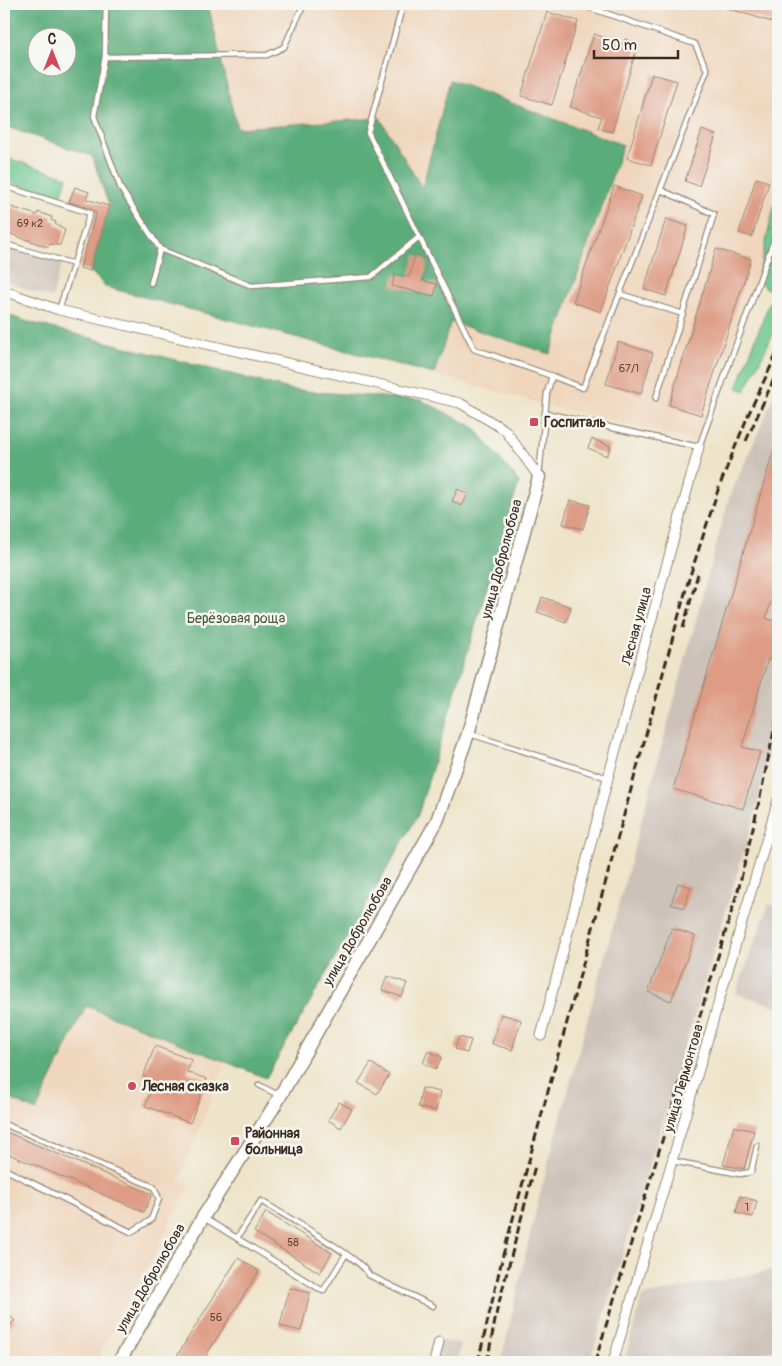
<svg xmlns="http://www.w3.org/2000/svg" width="782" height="1366" font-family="Pangolin,sans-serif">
	<rect width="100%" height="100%" fill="#f6f6f2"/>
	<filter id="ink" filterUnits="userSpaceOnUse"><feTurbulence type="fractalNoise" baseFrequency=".02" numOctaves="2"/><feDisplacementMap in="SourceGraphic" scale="10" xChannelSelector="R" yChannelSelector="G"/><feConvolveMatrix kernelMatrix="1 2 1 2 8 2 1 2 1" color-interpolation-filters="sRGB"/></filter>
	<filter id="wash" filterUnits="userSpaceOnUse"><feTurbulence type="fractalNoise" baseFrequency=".0096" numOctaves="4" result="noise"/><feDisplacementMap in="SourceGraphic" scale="20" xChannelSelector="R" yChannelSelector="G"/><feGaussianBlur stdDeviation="1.12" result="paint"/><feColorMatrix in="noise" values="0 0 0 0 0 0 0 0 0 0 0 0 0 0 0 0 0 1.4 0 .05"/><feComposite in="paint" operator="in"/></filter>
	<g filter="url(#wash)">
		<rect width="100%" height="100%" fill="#eee4c9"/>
		<path fill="#efd6bc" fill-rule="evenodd" d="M4 4H778V189L757 281 695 441 546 405 106 287 90 271 109 206 92 156 4 126ZM38 38H68V68H38Z
			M86 1006 226 1061 179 1180 190 1186 96 1362H4V1096L36 1111Z"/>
		<path fill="#cdc2b9" d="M4 246 62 263 52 298 4 281Z
			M778 387V703L756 811 590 1362H501L536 1209 729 498Z
			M769 904 778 907V1007L736 993Z
			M778 1269V1348L737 1362H624L642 1296Z
			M433 1338 461 1344 457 1362H428Z"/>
		<path fill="#6ec88f" stroke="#547956" d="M4 157 67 177 61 198 4 180Z
			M778 189V324L745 391 737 388 773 293 757 281Z"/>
		<path fill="#5aac7a" stroke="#4a6b4c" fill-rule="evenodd" d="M4 4H208L237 128 380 118 422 188 450 80 623 145 550 354 451 322 434 374 106 287 90 271 109 206 92 156 4 126ZM38 38H68V68H38Z
			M4 313 21 320 293 390 421 400 474 427 519 482 418 815 266 1078 86 1006 36 1111 4 1096Z"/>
		<g id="blocks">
			<path fill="#de9c85" d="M721 4H778V24L721 6Z
				M547 12 578 21 552 105 521 96Z
				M594 34 624 44 625 39 638 44 612 132 598 128 602 117 570 107Z
				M652 74 677 81 651 165 627 158Z
				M702 130 716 135 699 186 685 181Z
				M756 178 769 182 752 237 739 233Z
				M614 186 642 196 601 312 573 302Z
				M75 187 89 192 86 199 109 206 90 271 80 268 96 213 91 209 69 202Z
				M4 205 37 215 38 212 52 217 51 220 56 222 55 224 65 230 60 245 49 244 48 247 4 232Z
				M666 219 688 226 666 296 644 289Z
				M716 249 751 259 701 415 669 405Z
				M415 255 425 258 427 263 423 281 437 284 434 296 392 286 395 274 409 277Z
				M618 342 653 353 641 394 606 384Z
				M592 439 611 446 607 456 588 448Z
				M776 442H778V597L773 596 766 618 778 622V655L776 662 768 659 742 747 760 752 743 809 673 789Z
				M458 489 468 494 462 506 452 501Z
				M570 500 590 505 583 529 563 524Z
				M542 597 571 607 566 622 537 612Z
				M678 883 691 887 684 908 671 904Z
				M672 928 695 936 671 1001 648 992Z
				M387 976 407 983 402 997 382 990Z
				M501 1014 521 1020 512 1050 492 1044Z
				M459 1037 471 1040 467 1053 455 1049Z
				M155 1046 192 1060 187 1072 207 1079 190 1123 145 1106 155 1081 143 1077Z
				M428 1051 442 1057 436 1069 423 1063Z
				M371 1063 389 1075 377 1094 358 1083Z
				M422 1088 440 1092 436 1111 418 1107Z
				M339 1102 352 1109 341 1128 328 1120Z
				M734 1126 754 1131 744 1169 723 1165Z
				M4 1131 152 1194 144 1212 4 1152Z
				M740 1196 757 1201 753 1217 736 1213Z
				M266 1212 332 1253 320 1273 254 1232Z
				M238 1258 259 1271 202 1362H173Z
				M289 1288 310 1293 301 1331 280 1326Z
				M4 1310 15 1321 4 1331Z"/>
		</g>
	</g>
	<g filter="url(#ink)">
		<use href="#blocks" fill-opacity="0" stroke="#948774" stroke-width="1"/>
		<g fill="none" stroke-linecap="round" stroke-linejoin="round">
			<defs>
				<path id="lane" d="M106 4 105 57 94 116 121 189 160 249 252 286 371 277 419 237
					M403 4 368 132 474 349 552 376 547 393 539 476
					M105 57 267 55 284 47 304 4
					M4 186 90 213 59 310
					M4 244 74 264
					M151 283 160 249
					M620 294 683 314
					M552 376 583 388 707 70 695 44 579 4
					M656 398 714 214 661 190
					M545 413 699 447 778 229
					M470 734 608 778
					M259 1085 278 1095
					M4 1124 154 1187 159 1199 151 1220 131 1232 4 1169
					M673 1161 740 1174 751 1172 757 1146
					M204 1218 323 1291 346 1254
					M237 1238 261 1201C280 1213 363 1259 369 1275L433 1306"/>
				<path id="street" d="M4 291 59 310 460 403 505 430 539 477
					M541 1036 608 778 699 447
					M434 1362 439 1342
					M613 1362 778 800"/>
				<path id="secondary" d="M119 1362 203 1217 275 1105 437 821 468 734 539 477"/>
			</defs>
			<use href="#lane" stroke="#948774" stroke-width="7"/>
			<use href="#street" stroke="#948774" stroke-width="11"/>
			<use href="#secondary" stroke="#948774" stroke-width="15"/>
			<use href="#lane" stroke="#fff" stroke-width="4.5"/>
			<use href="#street" stroke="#fff" stroke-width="9"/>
			<use href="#secondary" stroke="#fff" stroke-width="12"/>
			<path stroke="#3b2a1e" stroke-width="3" stroke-dasharray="8 4" stroke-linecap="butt" d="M746 441 778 370
				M683 628 699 570
				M478 1362 503 1255 688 582 719 487 749 413 778 351
				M487 1362 497 1310 535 1166
				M595 1362 739 887 759 802 778 712"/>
		</g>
	</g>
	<g fill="#d1495b" stroke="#f6f6f2" stroke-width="2">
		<rect x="529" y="417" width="10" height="10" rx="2.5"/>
		<circle cx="132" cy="1086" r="5"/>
		<rect x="230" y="1136" width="10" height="10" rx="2.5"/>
	</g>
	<g text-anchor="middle" stroke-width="5" stroke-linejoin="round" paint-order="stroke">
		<g font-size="11" fill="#644638">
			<text x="30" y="227">69 к2</text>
			<text x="629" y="372">67/1</text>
			<text x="747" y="1211">1</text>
			<text x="293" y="1246">58</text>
			<text x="216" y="1321">56</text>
		</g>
		<g font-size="14" font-weight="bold" fill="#3b2a1e" stroke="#f6f6f2" text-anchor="start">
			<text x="544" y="427">Госпиталь</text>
			<text x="142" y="1091">Лесная сказка</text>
			<text x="245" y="1138">Районная<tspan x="245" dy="16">больница</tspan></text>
		</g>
		<g font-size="14" fill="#3b2a1e" stroke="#f6f6f2">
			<text transform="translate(501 559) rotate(-75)" y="5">улица Добролюбова</text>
			<text transform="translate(636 626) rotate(-75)" y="5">Лесная улица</text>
			<text transform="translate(357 931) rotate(-60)" y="5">улица Добролюбова</text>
			<text transform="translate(683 1078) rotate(-74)" y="5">улица Лермонтова</text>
			<text transform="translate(150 1278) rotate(-60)" y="5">улица Добролюбова</text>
		</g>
		<g font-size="14" fill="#4a5940" stroke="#f6f6f2">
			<text x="236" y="623">Берёзовая роща</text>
		</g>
	</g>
	<rect width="782" height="1366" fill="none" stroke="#f6f6f2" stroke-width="20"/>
	<g transform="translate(52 52)"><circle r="24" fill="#f6f6f2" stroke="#aba49d"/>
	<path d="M0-4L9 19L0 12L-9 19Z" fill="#d1495b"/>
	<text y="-8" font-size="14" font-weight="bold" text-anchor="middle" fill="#3b2a1e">С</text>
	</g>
	<path d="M594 50v8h84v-8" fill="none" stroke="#3b2a1e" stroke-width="2.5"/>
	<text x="602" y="50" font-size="15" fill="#3b2a1e" stroke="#f6f6f2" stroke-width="4" paint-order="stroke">50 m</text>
</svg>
